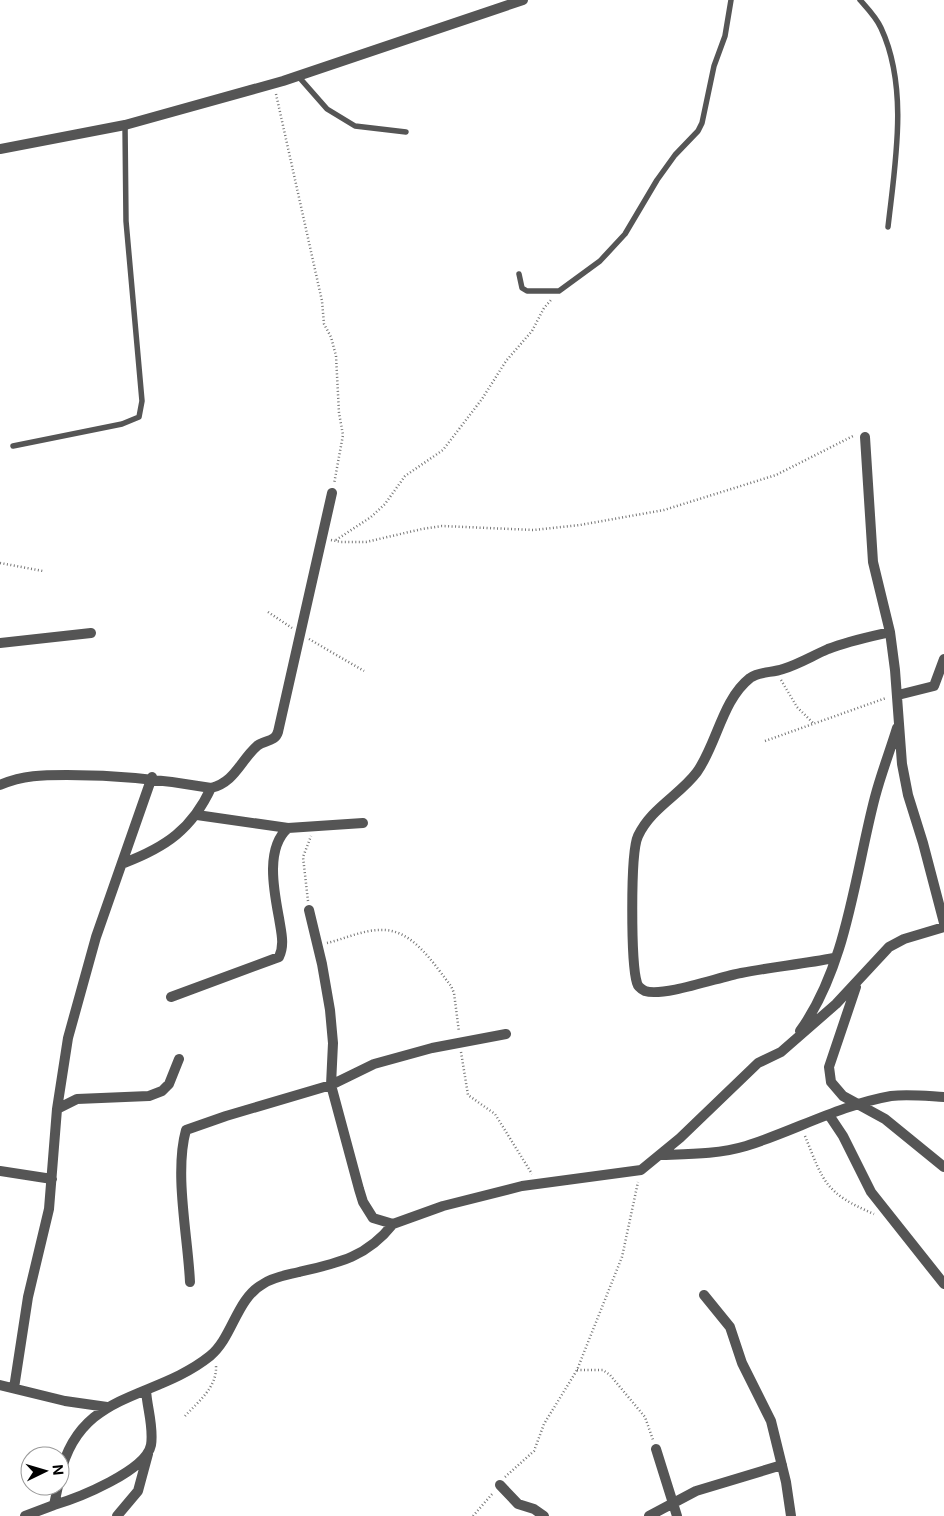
<svg xmlns="http://www.w3.org/2000/svg" width="944" height="1516" font-family="Inter,sans-serif">
	<rect width="100%" height="100%" fill="#fff"/>
	<g fill="none" stroke-linecap="round" stroke-linejoin="round">
		<path stroke="#777" stroke-width="2.5" stroke-dasharray="1 2.5" stroke-linecap="butt" d="M276 94 322 301 324 324 331 337 336 356 339 413 343 435 334 484
			M331 540 341 542H366L422 529 442 526 534 530 580 525 664 510 776 475 855 435
			M336 540 371 517 385 504 405 476 443 450 482 399 506 361 532 331 544 308 551 300
			M0 563 43 571
			M268 612 292 628
			M309 639 364 671
			M781 680 797 707 814 724
			M765 741 886 698
			M308 901 303 857 311 836
			M327 943C344 939 363 930 380 930 412 928 433 963 451 986L454 993 459 1032
			M461 1052 468 1095 495 1114 532 1174
			M805 1136C824 1183 825 1193 874 1214
			M577 1370H603L610 1375 645 1417 653 1440
			M185 1416C199 1401 217 1387 216 1366
			M505 1477 534 1451 544 1424 577 1370 622 1257 638 1182
			M473 1516 493 1493"/>
		<path stroke="#555" stroke-width="5.5" d="M860 0C868 9 876 17 881 28 909 88 895 164 888 227
			M298 76 327 109 355 126 406 132
			M519 274 522 288 527 291H559L600 261 625 234 657 180 675 155 698 131 702 123 714 66 725 36 731 0
			M13 446 122 424 139 417 142 401 126 221 125 125"/>
		<path stroke="#555" stroke-width="10" d="M0 149 125 125 283 81 523 0
			M865 437 873 562 890 632 895 670 902 764 908 795 923 843 944 923
			M0 643 91 633
			M898 695 934 686 944 659
			M0 785C23 775 43 775 67 775 119 775 161 779 211 788 235 782 240 761 257 746 264 740 275 742 278 732L332 493
			M197 815 288 828 363 823
			M124 863C166 847 192 829 211 788
			M309 910 322 964 330 1010 333 1043 331 1085 359 1189 363 1202 373 1218 393 1224 443 1206 522 1186 641 1170 680 1138 758 1063 781 1052 836 1004 889 947 904 939 944 927
			M834 958C803 964 772 967 741 973 719 977 664 997 645 991 641 989 638 987 637 983 631 964 630 853 638 836 651 808 680 795 697 772 717 744 722 700 750 678 760 671 772 673 783 669 799 664 812 656 828 649 848 641 868 637 890 632
			M856 987 829 1067 831 1082 843 1096 885 1119 944 1167
			M171 997 279 957C285 945 281 931 279 918 274 891 265 848 288 828
			M800 1031C847 966 855 873 875 797 881 774 890 751 897 728
			M57 1109 77 1099 149 1096 162 1091 169 1084 179 1059
			M829 1115 843 1136 871 1192 944 1284
			M662 1155C690 1154 719 1154 746 1146 794 1131 840 1105 891 1096 908 1094 926 1096 944 1097
			M0 1171 52 1179
			M190 1282C188 1237 174 1173 186 1130L226 1116 331 1085 374 1064 432 1048 506 1034
			M704 1295 730 1327 742 1363 771 1421 786 1482 791 1516
			M0 1385 65 1401 107 1407
			M14 1388 28 1297 49 1209 57 1109 68 1038 96 937 152 777
			M656 1449 677 1516
			M60 1476C79 1390 154 1401 210 1356 233 1337 236 1299 263 1284 273 1277 287 1275 299 1272 339 1263 367 1257 393 1224
			M500 1485 518 1504 534 1509 544 1516
			M54 1505C78 1498 146 1471 151 1445 154 1427 147 1408 146 1390
			M25 1516 54 1505 58 1486
			M117 1516 138 1491 148 1454
			M649 1516 696 1491 782 1465"/>
	</g>
	<g transform="translate(45 1471) rotate(85)"><circle r="24" fill="#ffffff" stroke="#999999"/>
	<path d="M0-4L9 19L0 12L-9 19Z" fill="#000000"/>
	<text y="-8" font-size="14" font-weight="bold" text-anchor="middle" fill="#000000">N</text>
	</g>
</svg>
